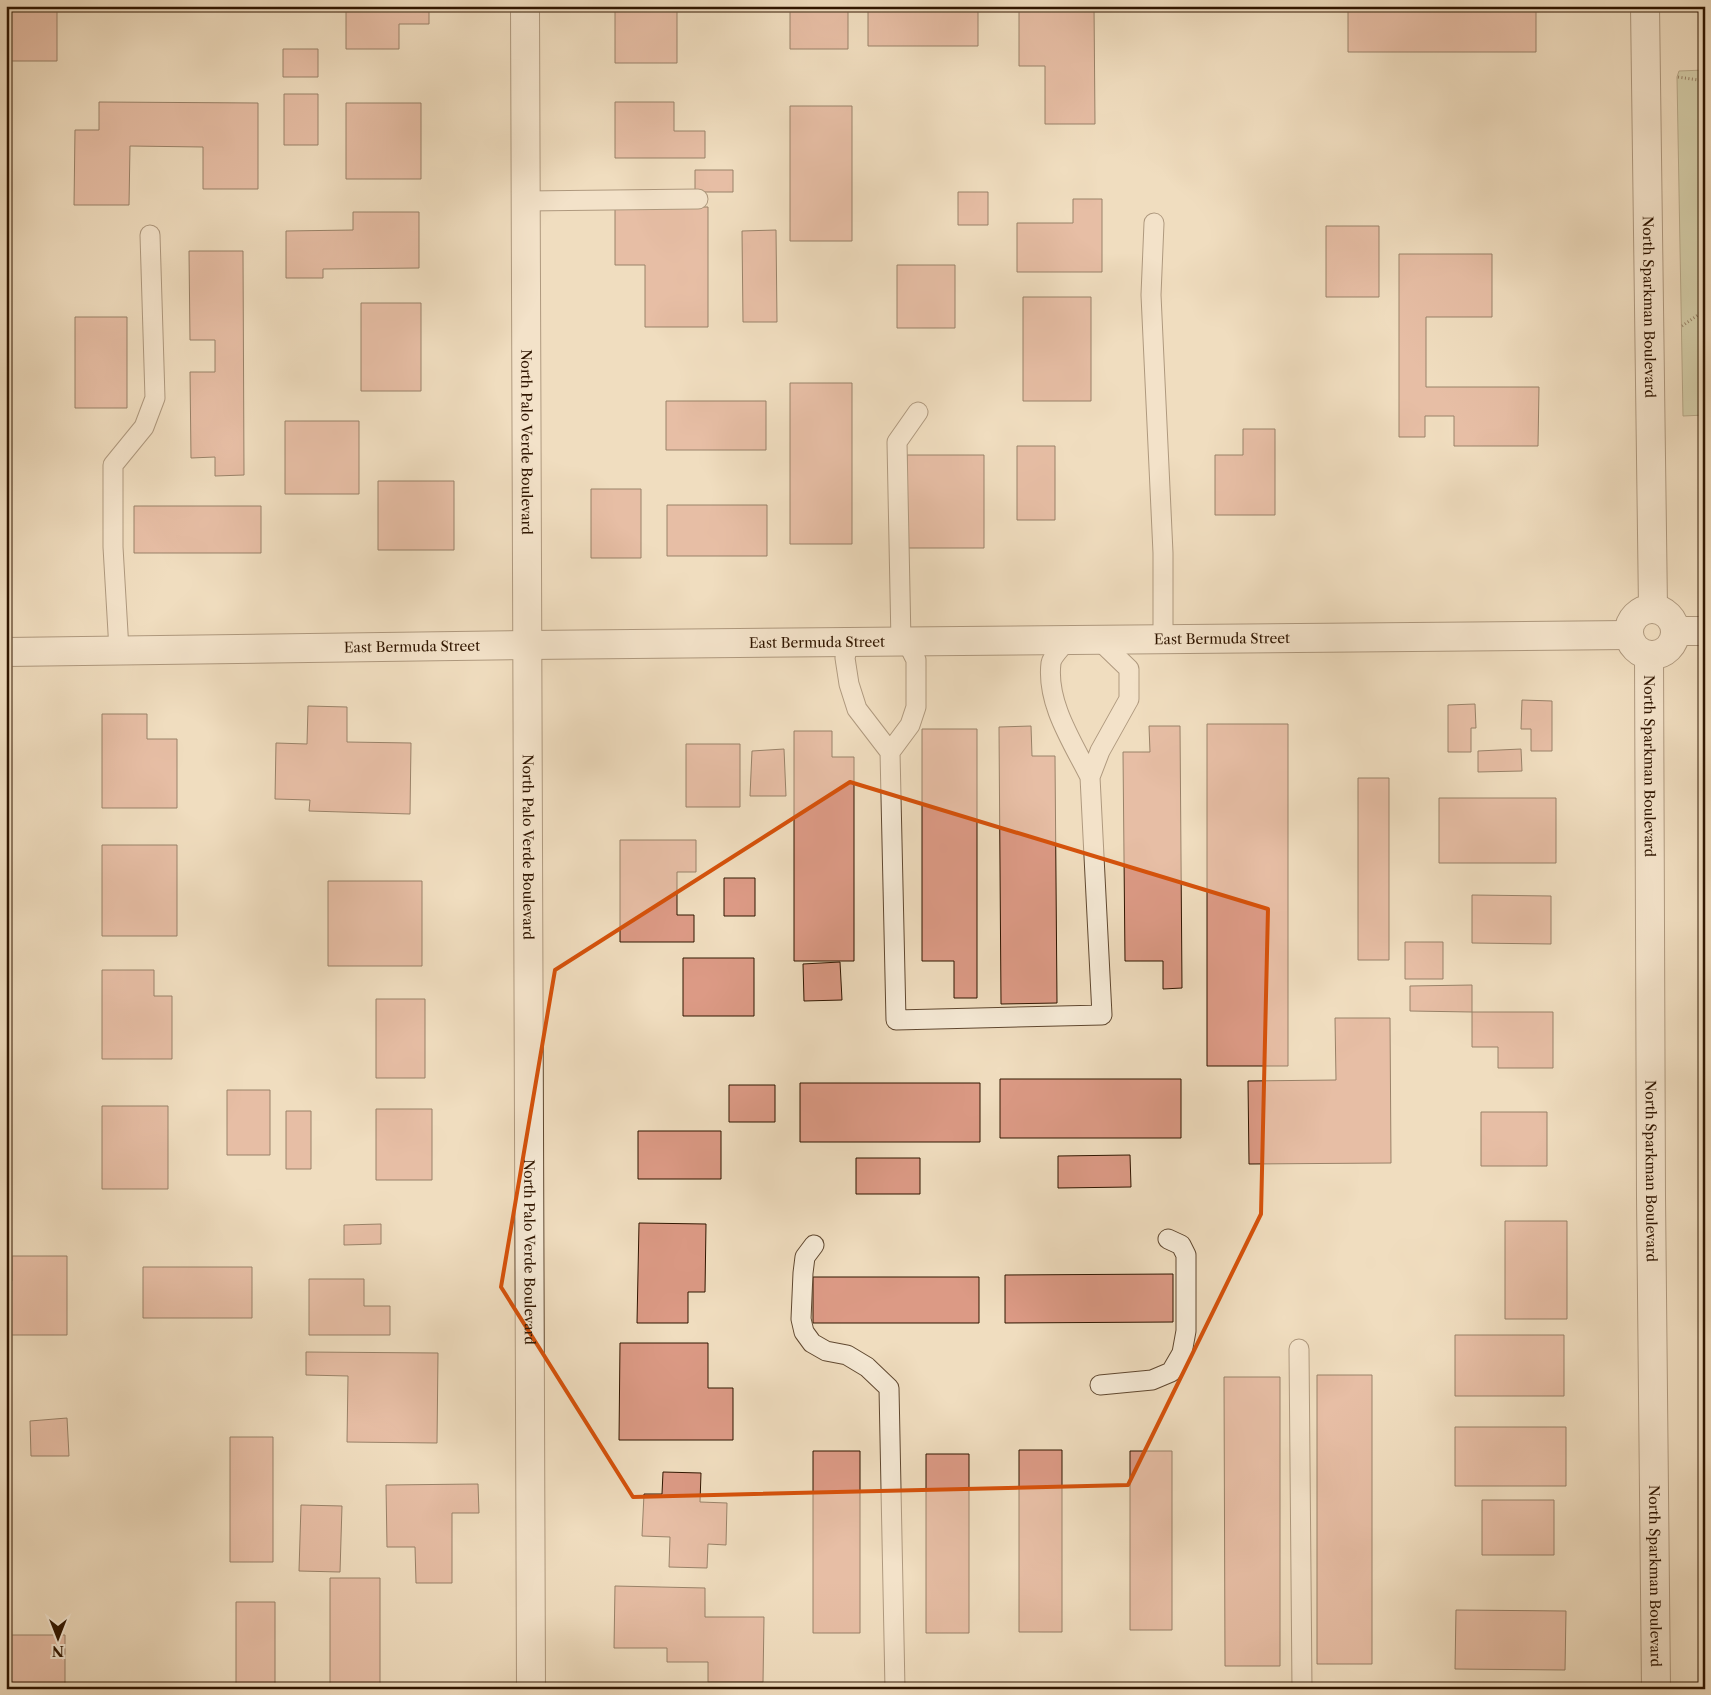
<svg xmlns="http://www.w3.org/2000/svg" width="1711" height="1695" font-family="'Libre Caslon Text',serif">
	<rect width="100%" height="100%" fill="#f0ddbf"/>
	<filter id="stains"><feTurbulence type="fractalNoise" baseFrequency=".004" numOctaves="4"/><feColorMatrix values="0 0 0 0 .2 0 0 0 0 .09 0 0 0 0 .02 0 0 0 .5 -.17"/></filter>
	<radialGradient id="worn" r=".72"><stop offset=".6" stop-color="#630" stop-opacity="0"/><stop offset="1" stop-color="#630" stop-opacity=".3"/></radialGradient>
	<path fill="#b7c294" stroke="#746c4a" d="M1705 70V415L1683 416 1677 77 1679 71Z"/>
	<path fill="#dc9a85" stroke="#301600" d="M6 6H57V61H6Z
		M346 6H429V24H399V49H346Z
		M615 6H677V63H615Z
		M790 6H848V49H790Z
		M868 6H978V46H868Z
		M1019 6H1094L1095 124H1045V66H1019Z
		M1348 6H1536V52H1348Z
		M283 49H318V77H283Z
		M284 94H318V145H284Z
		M99 102 258 103V189H203V147L130 146 129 205H74L75 130H99Z
		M615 102H674V131H705V158H615Z
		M346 103H421V179H346Z
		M790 106H852V241H790Z
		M695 170H733V192H695Z
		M958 192H988V225H958Z
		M1073 199H1102V272H1017V223H1073Z
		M615 207H708V327H645V265H615Z
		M353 212H419V268L323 269V278H286V231L353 230Z
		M1326 226H1379V297H1326Z
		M776 230 777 322H743L742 231Z
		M189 251H243L244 475 215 476V457L191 458 190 372H215V340H190Z
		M1399 254H1492V317H1426V387H1539L1538 446H1454V416H1425V437H1399Z
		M897 265H955V328H897Z
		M1023 297H1091V401H1023Z
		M361 303H421V391H361Z
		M75 317H127V408H75Z
		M790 383H852V544H790Z
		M666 401H766V450H666Z
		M285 421H359V494H285Z
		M1243 429H1275V515H1215V455H1243Z
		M1017 446H1055V520H1017Z
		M907 455H984V548H907Z
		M378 481H454V550H378Z
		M591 489H641V558H591Z
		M667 505H767V556H667Z
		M134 506H261V553H134Z
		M1522 700 1552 701V751H1531V729H1521Z
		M1475 704 1476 728H1471V752H1448V705Z
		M308 706 347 707V742L411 743 410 814 309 811 310 800 275 799 276 743 307 744Z
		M102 714H147V739H177V808H102Z
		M1207 724H1288V1066H1207Z
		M1031 726 1032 756H1055L1057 1003 1001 1004 999 727Z
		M1149 726H1180L1182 988 1163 989V961H1125L1123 752H1150Z
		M922 729H977V998H954V961H922Z
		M794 731H832V757H854V961H794Z
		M686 744H740V807H686Z
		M784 749 786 796H750L752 751Z
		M1521 749 1522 771 1478 772V751Z
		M1358 778H1389V960H1358Z
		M1439 798H1556V863H1439Z
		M620 840H696V872H677V915H694V942H620Z
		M102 845H177V936H102Z
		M724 878H755V916H724Z
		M328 881H422V966H328Z
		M1472 895 1551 896V944L1472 943Z
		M1405 942H1443V979H1405Z
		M683 958H754V1016H683Z
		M840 962 842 1000 804 1001 803 964Z
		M102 970H154V996H172V1059H102Z
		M1472 985V1012L1410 1011V986Z
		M376 999H425V1078H376Z
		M1472 1012H1553V1068H1498V1047H1472Z
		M1335 1018H1390L1391 1163 1249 1164 1248 1081 1336 1080Z
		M1000 1079H1181V1138H1000Z
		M800 1083H980V1142H800Z
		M729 1085H775V1122H729Z
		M227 1090H270V1155H227Z
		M102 1106H168V1189H102Z
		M376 1109H432V1180H376Z
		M286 1111H311V1169H286Z
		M1481 1112H1547V1166H1481Z
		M638 1131H721V1179H638Z
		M1130 1155 1131 1187 1058 1188V1156Z
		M856 1158H920V1194H856Z
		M1505 1221H1567V1319H1505Z
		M639 1223 706 1224 705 1292H688V1323H637Z
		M381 1224V1244L344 1245V1225Z
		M12 1256H67V1335H6V1281H12Z
		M143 1267H252V1318H143Z
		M1173 1274V1322L1005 1323V1275Z
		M813 1277H979V1323H813Z
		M309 1279H364V1306H390V1335H309Z
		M1455 1335H1564V1396H1455Z
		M620 1343H708V1388H733V1440H619Z
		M306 1352 438 1353 437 1443 347 1442 348 1376 306 1375Z
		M1317 1375H1372V1664H1317Z
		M1224 1377H1280V1666H1225Z
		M67 1418 69 1456H31L30 1421Z
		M1455 1427H1566V1486H1455Z
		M230 1437H273V1562H230Z
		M1019 1450H1062V1632H1019Z
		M813 1451H860V1633H813Z
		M1130 1451H1172V1630H1130Z
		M926 1454H969V1633H926Z
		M663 1472 701 1473 700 1502 727 1503 726 1545 708 1544 707 1568 669 1567 670 1537 642 1536 644 1494H662Z
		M478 1484 479 1513H452V1583H416L415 1547H387L386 1485Z
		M1482 1500H1554V1555H1482Z
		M301 1505 342 1506 340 1572 299 1571Z
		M330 1578H380V1689H330Z
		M615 1586 705 1588V1617H764L763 1682H708V1662H667V1648H614Z
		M236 1602H275V1689H236Z
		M1456 1610 1566 1611 1565 1670 1455 1669Z
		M6 1635H65V1688L6 1689Z"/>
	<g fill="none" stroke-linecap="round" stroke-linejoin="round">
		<defs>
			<path id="lane" d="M526 201 698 199
				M1154 223 1151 295 1163 553V640
				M1066 641C1062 647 1052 656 1051 663 1046 703 1073 743 1090 777
				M849 642 845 658 849 684 857 709 890 752 896 1020 1102 1015 1090 777 1100 751 1129 699V669L1099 640
				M901 642 897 442 918 412
				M119 650 113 547V465L144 427 155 398 150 235
				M890 752 910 725 916 707V660L907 642
				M814 1245 805 1257 803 1273 801 1319 804 1332 812 1343 826 1351 847 1355 867 1367 889 1388 895 1689
				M1299 1349 1302 1689
				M1100 1385 1152 1380 1171 1372 1182 1353 1186 1331V1255L1181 1245 1168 1239"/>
			<g id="street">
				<path id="s1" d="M525 6 531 1689"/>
				<path id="s2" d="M1645 6 1653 608"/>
				<circle cx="1652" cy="632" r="23"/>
				<path d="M1675 631H1705"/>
				<path id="s3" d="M6 652 528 645 1628 635"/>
				<path id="s4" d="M1649 655 1651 1197 1656 1689"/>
			</g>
		</defs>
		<use href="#lane" stroke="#604830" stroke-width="21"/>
		<use href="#street" stroke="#604830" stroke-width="30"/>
		<path stroke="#301600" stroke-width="3" stroke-dasharray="1 2.5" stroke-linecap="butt" d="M1678 77 1705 81
			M1682 326 1705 310"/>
		<use href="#lane" stroke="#f5e9d5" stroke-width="19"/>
		<use href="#street" stroke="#f5e9d5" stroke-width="28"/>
	</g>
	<path d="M0 0H1711V1695H0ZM850 782 1268 909 1261 1214 1128 1485 633 1497 501 1287 555 970Z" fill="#f0ddbf" fill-opacity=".55" fill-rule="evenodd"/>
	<path fill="none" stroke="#d6520b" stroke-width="4" stroke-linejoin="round" d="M850 782 1268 909 1261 1214 1128 1485 633 1497 501 1287 555 970Z"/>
	<g text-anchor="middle" stroke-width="4.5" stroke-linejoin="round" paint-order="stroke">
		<g font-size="14" fill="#301600" stroke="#f5e9d5">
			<text dy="5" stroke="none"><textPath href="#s2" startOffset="301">North Sparkman Boulevard</textPath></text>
			<text dy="5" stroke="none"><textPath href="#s1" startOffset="436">North Palo Verde Boulevard</textPath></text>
			<text dy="5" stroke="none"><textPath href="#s3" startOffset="1216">East Bermuda Street</textPath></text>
			<text dy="5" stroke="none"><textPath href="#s3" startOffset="811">East Bermuda Street</textPath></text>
			<text dy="5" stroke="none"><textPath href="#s3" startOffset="406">East Bermuda Street</textPath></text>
			<text dy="5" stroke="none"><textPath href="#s4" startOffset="111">North Sparkman Boulevard</textPath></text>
			<text dy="5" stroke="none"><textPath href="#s1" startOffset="841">North Palo Verde Boulevard</textPath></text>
			<text dy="5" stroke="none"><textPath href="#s4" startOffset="516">North Sparkman Boulevard</textPath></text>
			<text dy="5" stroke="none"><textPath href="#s1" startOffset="1246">North Palo Verde Boulevard</textPath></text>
			<text dy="5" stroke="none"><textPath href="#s4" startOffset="921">North Sparkman Boulevard</textPath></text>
		</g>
	</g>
	<rect width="1711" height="1695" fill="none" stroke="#f0ddbf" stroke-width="25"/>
	<rect x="8" y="8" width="1696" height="1680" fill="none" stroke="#301600" stroke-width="2.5"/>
	<rect x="12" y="12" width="1686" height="1670" fill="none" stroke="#301600"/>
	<g transform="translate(58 1638) rotate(180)" stroke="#f5e9d5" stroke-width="4" paint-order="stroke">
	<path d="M0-4L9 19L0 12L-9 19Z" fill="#301600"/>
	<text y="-8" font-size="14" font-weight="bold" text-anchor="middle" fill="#301600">N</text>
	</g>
	<rect width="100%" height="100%" filter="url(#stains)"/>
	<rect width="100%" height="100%" fill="url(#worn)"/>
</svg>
